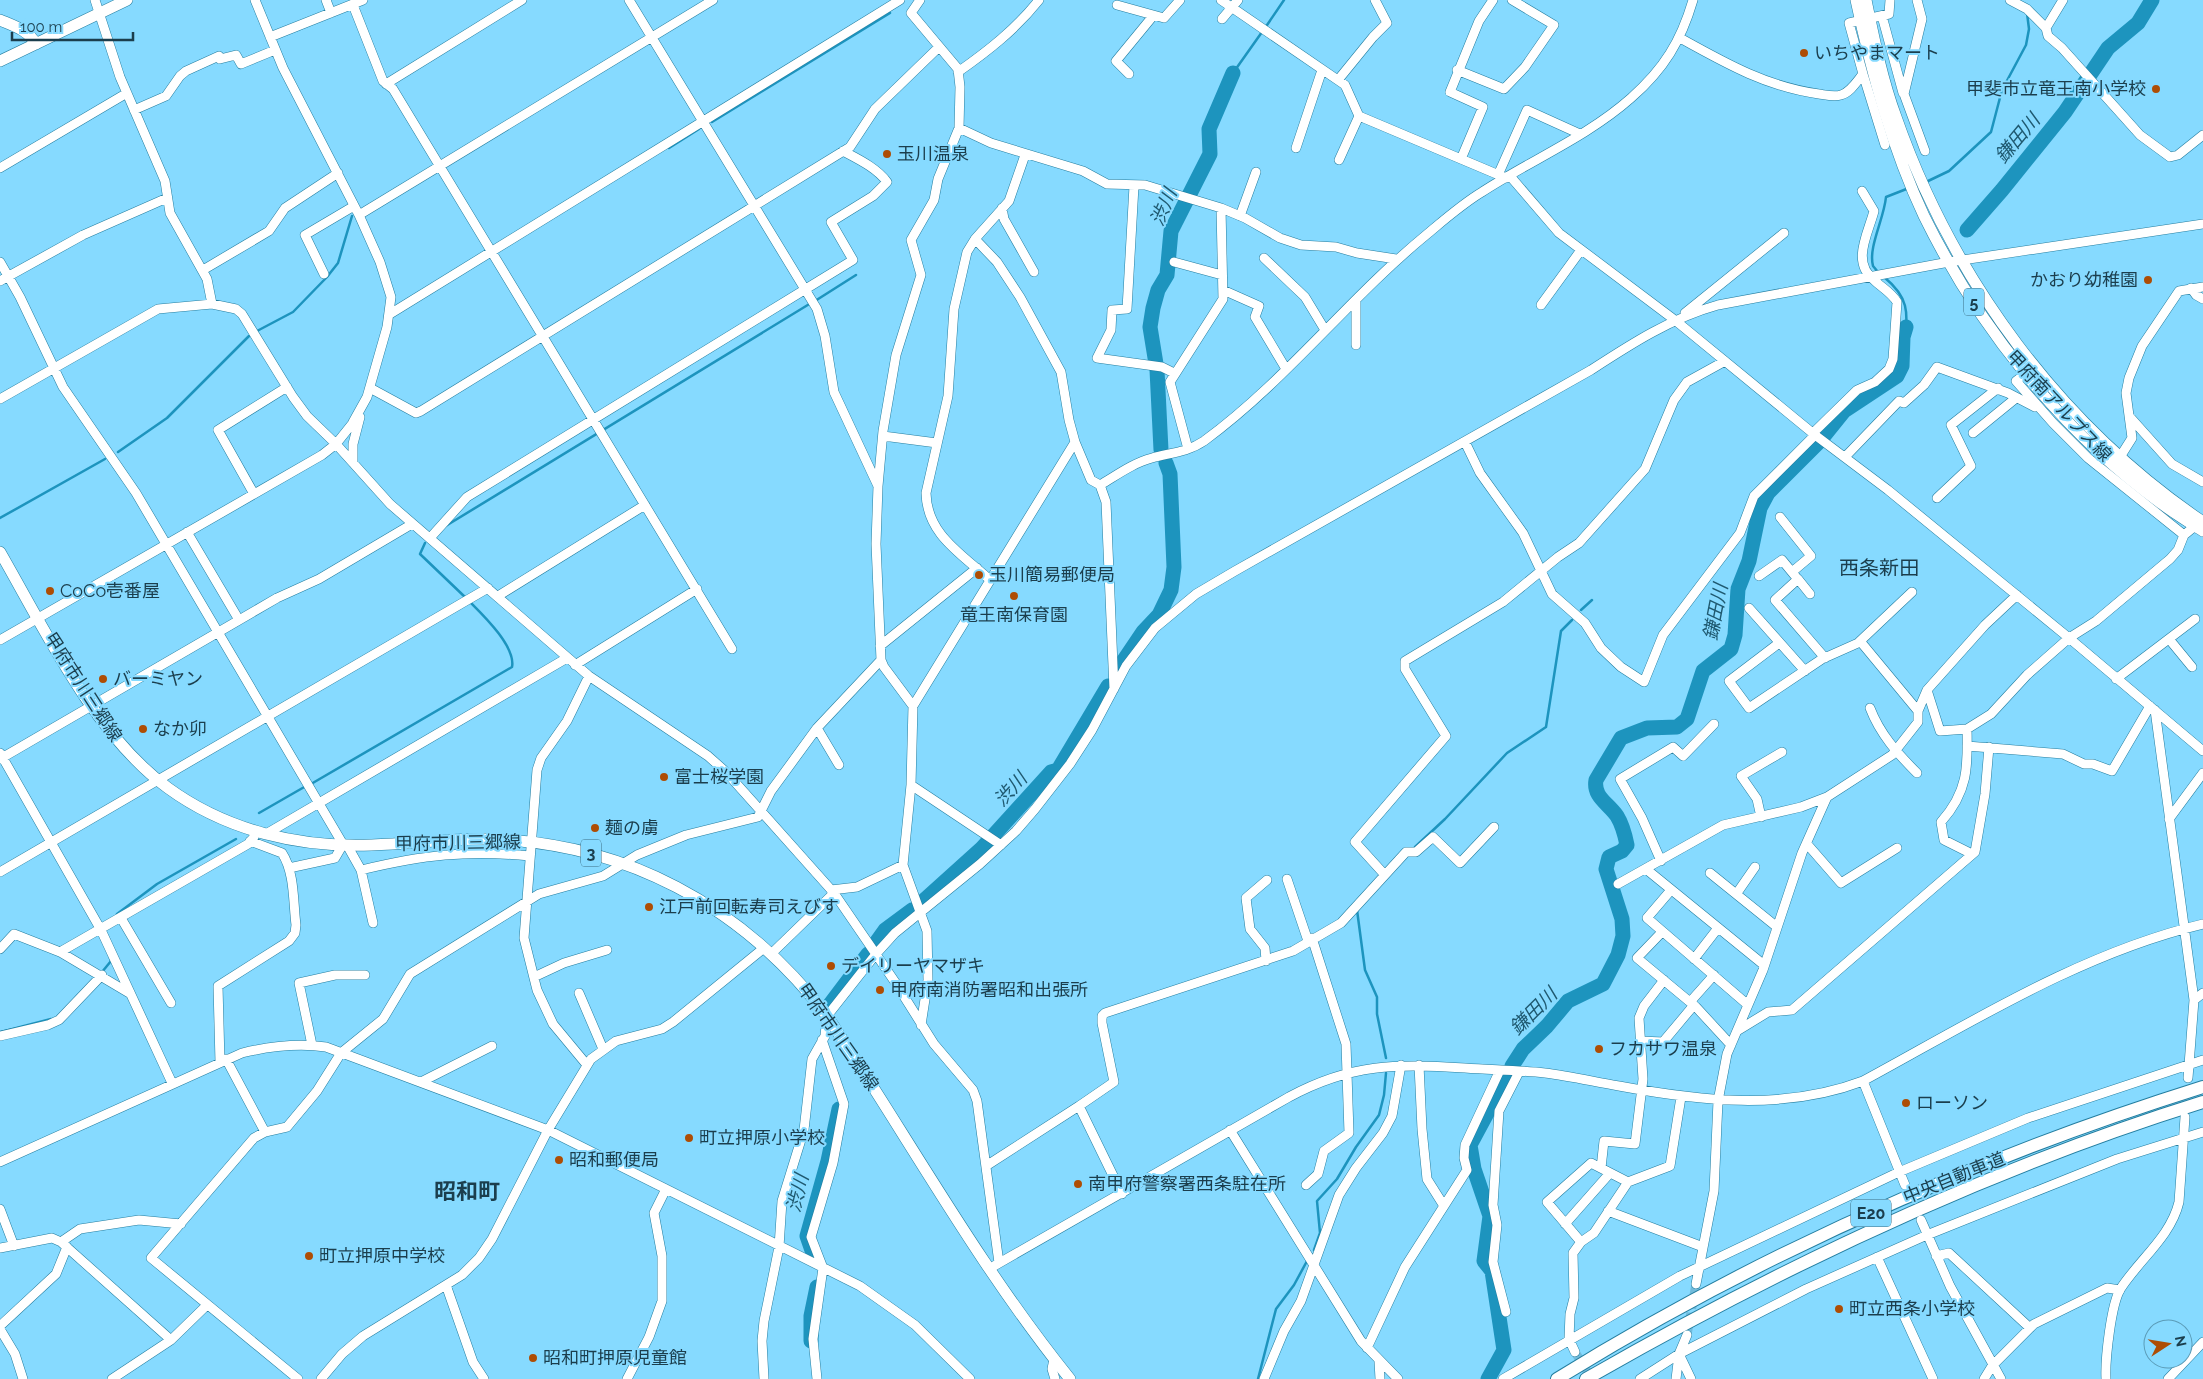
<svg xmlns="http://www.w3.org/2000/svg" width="2203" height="1379" font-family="Raleway,'Noto Sans JP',sans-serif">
	<rect width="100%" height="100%" fill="#86daff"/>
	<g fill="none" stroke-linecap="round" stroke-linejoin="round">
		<path stroke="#1d94be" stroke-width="2.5" d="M1265 28 1284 0
			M1233 73 1262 32
			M712 122 890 13
			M669 148 699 129
			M1926 182 1949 171 1991 132 2002 90 2026 45 2029 29 2027 13
			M1878 272 1873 266C1868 247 1884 219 1886 197L1909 188
			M1884 277C1912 300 1907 315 1904 349
			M815 301 856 275
			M257 331 293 312 327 277 338 263 352 216
			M118 452 167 418 249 336
			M0 518 105 459
			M444 527 811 303
			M425 543 420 554 466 598
			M1581 610 1592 600
			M311 784 512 667C516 647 484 616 470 602
			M259 813 306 786
			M1415 847 1445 819 1507 753 1546 727 1561 631 1572 620
			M1357 910 1365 970 1377 997V1014L1386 1058
			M117 914 157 884 236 839
			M102 972 111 961 110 958
			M1 1032 51 1019
			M1314 1250 1320 1233 1317 1201 1337 1179 1356 1147 1379 1115 1384 1095 1386 1073
			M1258 1379 1276 1309 1294 1285 1307 1261"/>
		<path stroke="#1d94be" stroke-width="15" d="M1967 230 2002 190 2065 112 2108 48 2138 23 2152 0
			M1161 450 1157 370 1150 327 1153 308 1158 290 1167 275 1171 231 1210 154 1209 129 1233 73
			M1118 669 1143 632 1159 615 1171 590 1174 567 1170 474 1166 463
			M921 903 982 848 1051 772 1058 770 1108 686
			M875 944 885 930 912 910
			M828 1007 868 954
			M1512 1066 1523 1049 1547 1026 1568 1001 1603 984 1618 955 1623 936 1622 919 1606 869 1609 857 1622 851 1627 845C1625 835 1622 824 1617 816 1608 803 1593 797 1596 780L1621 738 1647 728 1677 727 1687 719 1703 671 1731 649 1735 635 1738 589 1749 561 1760 508 1768 493 1819 442 1844 411 1897 376 1902 366 1903 337 1906 327
			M814 1256 807 1236 828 1161 839 1109
			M811 1341V1316L817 1287
			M1488 1379 1504 1350 1492 1271 1484 1261 1490 1216 1474 1169 1470 1145 1506 1078"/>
		<path stroke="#71bbdb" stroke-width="9" stroke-dasharray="9 4.5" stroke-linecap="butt" d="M1687 1335 1696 1284
			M1575 1352 1592 1379"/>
		<defs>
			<path id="minor" d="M95 0 120 77 165 181 170 213 207 279 212 304
				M326 0 331 13
				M629 0 817 309 825 336 834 392 878 486
				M920 0 911 13 958 69 960 87 959 128 938 179 934 200 911 240 921 275 896 355 883 431 878 486 876 544 881 660 884 667 913 706 911 785 903 865 927 931 928 980 921 1025
				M1221 0 1345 85 1359 116 1506 178
				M1917 0 1922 19 1904 94 1925 151
				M2010 0 2027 9 2046 28 2048 36 2062 48 2140 135 2170 157 2178 155 2203 135
				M353 5 383 81 393 89 732 649
				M1117 5 1164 18 1180 0
				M1882 16 1903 93
				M1222 19 1238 0
				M2046 28 2063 0
				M270 37 363 0
				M1680 38C1725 63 1767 87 1819 94 1826 95 1834 97 1841 95 1851 92 1857 81 1863 74L1849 23 1889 14 1890 0
				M1457 70 1504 89 1525 67 1554 25 1512 0
				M958 72C988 51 1016 29 1039 0
				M1129 74 1116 61 1153 16
				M1863 74 1885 145
				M1338 80 1373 37 1387 23 1375 0
				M386 84 522 0
				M134 110 166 96 180 76 186 71 219 56 220 59 236 55 241 64 275 50
				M959 128 991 143 1083 171 1107 184 1145 185 1221 208 1245 218 1280 238 1301 245 1336 247 1357 253 1396 259
				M1296 148 1322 70
				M1461 159 1483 107 1450 92 1479 21 1493 0
				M1339 160 1359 116
				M0 168 127 93
				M1498 175 1527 110 1580 134
				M1510 176 1559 233 1676 321 1815 435 1888 490 2069 638 2203 751
				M1134 186 1127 309 1112 310 1111 330 1097 358 1162 367 1174 373
				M1002 208 1004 219 1034 272
				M359 215 713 0
				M1240 216 1256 172
				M975 239 997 262 1020 297 1061 372 1069 420 1075 442 1091 480 1100 485 1106 502 1114 689
				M1264 258 1305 297 1325 330
				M0 262 20 297 63 387 136 493 344 846
				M1174 262 1222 275
				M203 270 269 231 285 208 338 173
				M324 274 305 235 354 206
				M0 281 83 235 167 198
				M2191 288 2196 295 2203 299
				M1223 290 1259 306 1255 317 1286 369
				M1356 302V345
				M1541 305 1581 250
				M1685 313 1784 233
				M390 314 900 0
				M2029 371 2016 381 2053 423 2088 458 2184 535
				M370 388 416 413 421 411 850 147 875 109 939 47
				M0 399 158 309 212 304 236 309 242 314 293 397 307 416 336 444 390 504 589 676 708 756 726 772 834 893 895 982 934 1044 973 1090 977 1101 999 1263
				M2129 416 2172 464 2203 482
				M1813 433 1857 390 1875 382 1889 369 1893 359 1897 302C1892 293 1881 287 1874 280 1851 262 1868 234 1874 211L1862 191
				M1973 433 2016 398
				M883 436 937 443
				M1465 442 1480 473 1523 533 1552 594 1585 623 1601 648 1621 667 1644 682 1663 635 1740 533 1754 496 1815 435
				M1188 449 1170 382 1223 299 1221 208
				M1845 457 1899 401 1904 403 1924 385 1937 367 2008 393 2035 407
				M2120 457 2132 438 2126 393 2129 378 2142 346 2179 291 2203 287
				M353 463V444L360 417
				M1100 485C1117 475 1133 463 1152 458 1170 453 1188 452 1204 441 1286 381 1348 299 1426 235 1444 220 1462 204 1482 192 1531 160 1587 137 1631 98 1664 69 1681 41 1693 0
				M254 494 218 430 287 387
				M1937 498 1971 466 1951 425 1998 388
				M1780 517 1811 556 1792 572
				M187 532 239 620
				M430 538 467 497 853 260 831 222 873 196 887 182C877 168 858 159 843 151
				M1759 576 1782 560 1796 577
				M990 580C962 554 927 535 926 493L948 396 954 309 967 252 975 239 1009 201 1025 155
				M1810 594 1798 579 1775 600 1825 658
				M498 596 645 505
				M1749 608 1805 671
				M2169 639 2192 667
				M0 640 322 455 336 444 352 424 367 397 387 327 391 297 380 262 359 215 283 68 255 0
				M1860 641 1918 711
				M1779 643 1729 681 1749 708 1822 659 1858 643 1912 592
				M880 646 977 568
				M575 665 697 589
				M2116 679 2195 619
				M1927 690 1940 731 1967 729 1991 714 2027 675 2069 638 2096 621 2170 559 2178 550 2184 535 2200 522
				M913 706 1075 442
				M1870 708C1880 734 1897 753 1917 773
				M2155 710 2194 1000 2188 1078
				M817 728 839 765
				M1967 729C1968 767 1968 792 1941 822L1944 840 1972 854
				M1967 746 2063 754 2084 764H2093L2112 771 2150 706
				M0 753 101 930 172 1083
				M0 759 277 598 319 579 412 524
				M911 785 1001 845
				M1761 817 1757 799 1741 776 1782 752
				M2169 819 2203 773
				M266 834 567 658
				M1807 844 1841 883 1897 848
				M347 845 361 870 373 923
				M1661 861 1642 818 1620 779 1673 747 1683 756 1714 724
				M289 868 335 858 342 846
				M1646 869 1764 965
				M361 870C423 855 466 850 530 856
				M0 872 488 588
				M1710 873 1777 927
				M1384 874 1355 842 1446 736 1405 669V661L1503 602 1558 557 1579 543 1645 469 1674 400 1687 382 1725 361
				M1287 879 1308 941
				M1618 884 1723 825 1801 807 1827 797 1892 755 1918 722V711L1927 690 1985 625 2017 595
				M831 890 857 887 903 865
				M1671 890 1647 918 1748 1005
				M1737 893 1755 867
				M121 918 171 1003
				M1662 932 1637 958 1696 1007 1731 1045
				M0 949 14 934 60 952 129 993
				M60 952 248 844 254 837
				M771 954 834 893
				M1694 959 1718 928
				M1266 961 1265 948 1250 929 1246 898 1267 880
				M534 977 564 963 607 950
				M579 993 603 1049
				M2194 1000 2203 993
				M1690 1002 1714 975
				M1737 1031 1768 1012 1792 1010 1975 852 1985 794 1989 747
				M0 1036 48 1025 59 1020 102 975
				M1640 1041 1663 1042 1694 1005
				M312 1045 299 983 335 975H365
				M226 1059 265 1132
				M220 1062 218 986 289 941 295 933 296 925C293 902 295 873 282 853L250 841
				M587 1065 553 1024 537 990 524 938 537 770 541 758 567 721 589 676
				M1419 1065 1422 1129 1427 1179 1444 1206
				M1863 1081 1905 1185
				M421 1082 492 1046
				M1079 1106 1114 1082 1102 1023V1016L1105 1013 1293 951 1341 923 1406 852H1416L1433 837 1460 863 1494 827
				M1230 1130 1361 1341 1398 1379
				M0 1162 242 1053C271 1046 297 1043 326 1047L548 1130 860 1286 915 1325 970 1379
				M986 1166 1079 1106 1122 1194
				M1601 1168 1604 1141 1635 1144 1643 1079 1639 1018 1644 1006 1664 980
				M1306 1185 1318 1174 1324 1151 1349 1133 1346 1044 1312 938
				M0 1209 14 1246
				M1608 1211 1703 1247
				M1921 1220 1950 1286 2001 1379
				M1565 1224 1610 1173
				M61 1242 80 1229 139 1220 181 1224
				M1581 1242 1547 1202 1591 1163 1628 1182
				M0 1248 52 1238 61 1242 171 1340
				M1936 1256 1949 1253 2030 1328
				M1877 1257 1933 1379
				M994 1266 1289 1097C1352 1063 1396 1064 1465 1068 1491 1070 1518 1070 1545 1073 1570 1076 1595 1082 1619 1086 1700 1101 1784 1111 1863 1081 1972 1022 2081 953 2203 924
				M1696 1284 1714 1191 1718 1101 1727 1054 1763 970 1802 853 1827 797
				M446 1285 473 1362 484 1379
				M1506 1312 1493 1262 1497 1225 1493 1205 1499 1111 1519 1072
				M0 1326 56 1274 67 1247
				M0 1329 15 1354 23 1379
				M1367 1348 1405 1267 1467 1170 1464 1158 1465 1145 1500 1070
				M1575 1352 1569 1339 1570 1314 1574 1298 1573 1253 1581 1242 1594 1233 1628 1182 1670 1166 1681 1097
				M1679 1354 1691 1379
				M1054 1359 1052 1369 1055 1379
				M1379 1361 1380 1379
				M112 1379 171 1340 207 1305
				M298 1379 151 1258 254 1138 265 1132 287 1127 317 1091 341 1053 383 1019 410 974 539 894 603 876 637 855 686 835 758 817 771 791 817 728 881 660
				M321 1379 342 1354 363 1336 462 1275 479 1258 492 1239 548 1130 591 1059 616 1041 662 1029 673 1022 764 948
				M627 1379 649 1337 662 1301V1256L654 1213 666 1189
				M764 1379 762 1341 764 1321 779 1247 782 1201 804 1130 812 1059 825 1036 827 1016 876 954 895 933 980 864 1016 831 1035 809 1070 764 1092 730 1126 666 1155 628 1196 594 1235 571 1591 370C1631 344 1671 318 1718 305L1949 262 2203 224
				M817 1379 813 1339 823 1268 811 1237 833 1163 844 1104 822 1040
				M1264 1379 1284 1331 1301 1301 1339 1195 1356 1168 1383 1133 1392 1116 1401 1065
				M1503 1379 1680 1276 1899 1172 2028 1118 2203 1060
				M1640 1379 1679 1354 1806 1289 1927 1235 2117 1159 2203 1132
				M1676 1379 1679 1354 1687 1335
				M1984 1379 1992 1366 2034 1324 2107 1288 2120 1290
				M2106 1379C2105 1360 2111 1303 2121 1288 2140 1259 2171 1236 2179 1202L2185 1117
				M2168 1379 2203 1342"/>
			<path id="major" d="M1856 0C1872 73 1892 148 1924 216 1978 326 2062 432 2162 504 2175 514 2189 522 2203 531
				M1866 0C1874 39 1882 79 1896 117 1953 280 2060 425 2203 522
				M0 20C14 26 28 30 36 44
				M0 61 127 0
				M0 552C45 630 94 734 168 788 227 831 300 848 372 845 409 844 447 839 484 839 624 841 743 906 827 1016 908 1137 978 1265 1070 1379"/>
			<path id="highway" d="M1557 1379C1759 1254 1977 1158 2203 1087
				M1586 1379C1781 1267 1988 1169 2203 1102"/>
		</defs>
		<use href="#minor" stroke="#247ea0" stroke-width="10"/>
		<use href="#major" stroke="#247ea0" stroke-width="12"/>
		<use href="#highway" stroke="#247ea0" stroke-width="14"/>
		<use href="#minor" stroke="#fff" stroke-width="9"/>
		<use href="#major" stroke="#fff" stroke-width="11"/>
		<use href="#highway" stroke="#fff" stroke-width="12"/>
	</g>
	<g fill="#ae4d04" stroke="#86daff" stroke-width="2">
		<circle cx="1804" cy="53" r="5"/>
		<circle cx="2156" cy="89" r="5"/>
		<circle cx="887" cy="154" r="5"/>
		<circle cx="2148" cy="280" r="5"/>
		<circle cx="979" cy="575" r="5"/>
		<circle cx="50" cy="591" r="5"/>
		<circle cx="1014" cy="596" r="5"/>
		<circle cx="103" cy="679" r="5"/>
		<circle cx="143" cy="729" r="5"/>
		<circle cx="664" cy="777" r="5"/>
		<circle cx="595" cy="828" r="5"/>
		<circle cx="649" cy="907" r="5"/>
		<circle cx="831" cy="966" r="5"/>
		<circle cx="880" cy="990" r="5"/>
		<circle cx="1599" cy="1049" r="5"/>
		<circle cx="1906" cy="1103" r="5"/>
		<circle cx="689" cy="1138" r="5"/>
		<circle cx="559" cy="1160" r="5"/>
		<circle cx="1078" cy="1184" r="5"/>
		<circle cx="309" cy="1256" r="5"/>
		<circle cx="1839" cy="1309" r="5"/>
		<circle cx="533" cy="1358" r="5"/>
	</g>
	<g text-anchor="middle" stroke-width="4" stroke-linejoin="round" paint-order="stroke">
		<g fill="#86daff" stroke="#3b6d82" stroke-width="1">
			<rect x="1964" y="288.5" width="20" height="27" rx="4"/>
			<rect x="581" y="839.5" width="20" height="27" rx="4"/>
			<rect x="1851" y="1199.5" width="40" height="27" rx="4"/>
		</g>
		<g font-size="16" font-weight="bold" fill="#1b3e4d">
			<text x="1974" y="308">5</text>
			<text x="591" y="859">3</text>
			<text x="1871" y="1219">E20</text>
		</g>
		<g font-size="18" fill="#1b3e4d" stroke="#86daff" text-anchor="start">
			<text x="1814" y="59">いちやまマート</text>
			<text x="2146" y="95" text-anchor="end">甲斐市立竜王南小学校</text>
			<text x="897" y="160">玉川温泉</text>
			<text x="2138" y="286" text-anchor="end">かおり幼稚園</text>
			<text x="989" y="581">玉川簡易郵便局</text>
			<text x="60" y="597">CoCo壱番屋</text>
			<text x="1014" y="621" text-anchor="middle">竜王南保育園</text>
			<text x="113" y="685">バーミヤン</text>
			<text x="153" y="735">なか卯</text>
			<text x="674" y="783">富士桜学園</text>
			<text x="605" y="834">麺の虜</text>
			<text x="659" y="913">江戸前回転寿司えびす</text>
			<text x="841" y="972">デイリーヤマザキ</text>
			<text x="890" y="996">甲府南消防署昭和出張所</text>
			<text x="1609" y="1055">フカサワ温泉</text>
			<text x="1916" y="1109">ローソン</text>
			<text x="699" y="1144">町立押原小学校</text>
			<text x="569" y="1166">昭和郵便局</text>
			<text x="1088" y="1190">南甲府警察署西条駐在所</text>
			<text x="319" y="1262">町立押原中学校</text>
			<text x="1849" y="1315">町立西条小学校</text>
			<text x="543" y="1364">昭和町押原児童館</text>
		</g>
		<g font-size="18" fill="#1b3e4d" stroke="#86daff">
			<text transform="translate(2059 406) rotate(47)" y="6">甲府南アルプス線</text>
			<text transform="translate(83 687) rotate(57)" y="6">甲府市川三郷線</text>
			<text transform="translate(458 843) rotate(-1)" y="6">甲府市川三郷線</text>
			<text transform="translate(838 1037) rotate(55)" y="6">甲府市川三郷線</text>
			<text transform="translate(1954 1178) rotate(-22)" y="6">中央自動車道</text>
		</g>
		<g font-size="19" font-style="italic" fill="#1f5970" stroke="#86daff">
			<text transform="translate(2017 138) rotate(-50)" y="7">鎌田川</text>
			<text transform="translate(1163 207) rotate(-67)" y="7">渋川</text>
			<text transform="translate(1715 612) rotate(-79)" y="7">鎌田川</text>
			<text transform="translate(1010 789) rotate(-48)" y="7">渋川</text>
			<text transform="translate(1533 1011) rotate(-45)" y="7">鎌田川</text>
			<text transform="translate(797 1193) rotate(-76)" y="7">渋川</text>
		</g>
		<g font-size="20" fill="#1b3e4d" stroke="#86daff">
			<text x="1879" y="575">西条新田</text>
		</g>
		<g font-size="22" font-weight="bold" fill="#1b3e4d" stroke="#86daff">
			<text x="467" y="1199">昭和町</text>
		</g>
	</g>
	<g transform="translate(2168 1344) rotate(78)"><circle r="24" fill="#86daff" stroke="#5b9cb8"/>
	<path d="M0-4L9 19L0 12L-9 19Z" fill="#ae4d04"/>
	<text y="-8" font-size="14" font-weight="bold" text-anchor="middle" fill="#1b3e4d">N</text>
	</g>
	<path d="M12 32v8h121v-8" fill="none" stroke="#1b3e4d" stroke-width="2.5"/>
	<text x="20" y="32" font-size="15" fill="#1b3e4d" stroke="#86daff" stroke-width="4" paint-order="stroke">100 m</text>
</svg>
